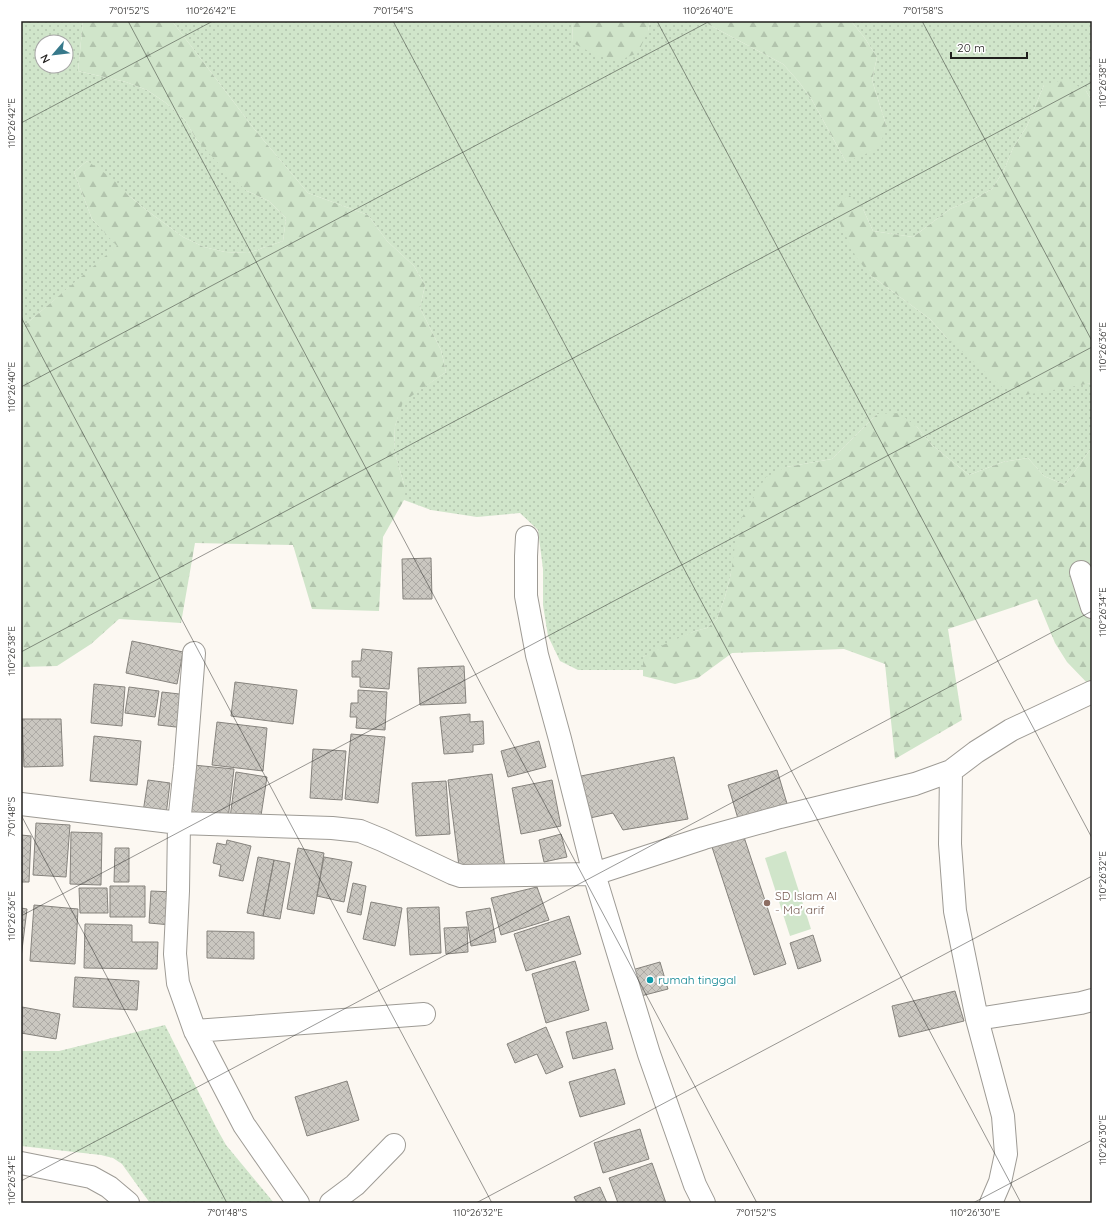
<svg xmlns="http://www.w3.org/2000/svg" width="1113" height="1224" font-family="Quicksand,sans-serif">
	<defs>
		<pattern id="grass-dots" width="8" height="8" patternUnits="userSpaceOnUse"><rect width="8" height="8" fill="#d0e5ca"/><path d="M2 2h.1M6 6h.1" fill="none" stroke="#b2c4ad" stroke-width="1.8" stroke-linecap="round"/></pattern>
		<pattern id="forest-firs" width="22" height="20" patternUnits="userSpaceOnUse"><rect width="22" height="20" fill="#d0e5ca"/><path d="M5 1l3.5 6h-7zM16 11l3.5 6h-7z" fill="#b2c4ad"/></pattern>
		<pattern id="building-cross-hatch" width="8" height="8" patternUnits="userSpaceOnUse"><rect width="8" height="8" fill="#cac7c0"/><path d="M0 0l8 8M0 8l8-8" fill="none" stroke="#adaaa5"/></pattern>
	</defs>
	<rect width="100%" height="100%" fill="#fcf8f2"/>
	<path fill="url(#grass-dots)" fill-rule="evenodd" d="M21 21H83L78 71 126 82 147 90 166 103 185 120 196 139 247 191 269 201 286 218 283 241 248 253 225 252 204 247 183 237 145 209 87 161 74 172 92 219 118 246 26 324 21 337ZM42 42H66V66H42Z
		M172 21H572L573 43 648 31 650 21H702L783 64 799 82 812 100 846 162 886 125 872 80 877 57 864 37 851 21H1092V101L1086 91 1044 85 1027 126 1013 148 1004 170 992 189 972 200 950 209 913 237 873 231 863 209 870 275 930 319 947 338 1071 386 1092 383V447L1065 485 1044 476 1028 458 1003 462 969 475 932 445 917 427 877 414 832 459 786 467 731 573 725 597 717 619 707 628 695 631 643 657V670H578L560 661 548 636 543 605V569L538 530 520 513 477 517 431 510 404 500V484L394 450 395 426 402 402 446 372 441 350 420 308 425 285 414 266 387 241 368 215 308 193 255 130Z
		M165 1025 217 1129 226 1145 274 1203H150L122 1164 113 1158 101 1155 21 1146V1051H59Z"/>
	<path fill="url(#forest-firs)" d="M83 21H172L255 130 308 193 368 215 387 241 414 266 425 285 420 308 441 350 446 372 403 402 395 426 394 450 404 484V500L383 537 379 611 312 609 293 545 195 543 181 623 119 619 91 644 57 666 21 667V337L26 324 117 246 92 219 74 172 87 161 112 178 128 195 145 209 183 237 204 247 225 252 248 253 283 241 286 218 269 201 247 191 230 176 196 139 185 120 166 103 147 90 126 82 78 71Z
		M572 21H650L648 31 638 53 617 61 596 55 573 43Z
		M702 21H851L864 37 877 57 872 80 886 125 880 148 846 162 812 100 799 82 783 64Z
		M1066 79 1086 91 1092 101V383L1025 395 1002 387 947 338 930 319 870 275 856 257 834 211 848 194 863 209 873 231 913 237 950 209 972 200 992 189 1004 170 1013 148 1027 126 1044 85Z
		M899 413 917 427 932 445 969 475 1003 462 1028 458 1044 476 1065 485 1092 447V688L1067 662 1055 643 1037 599 948 629 962 720 895 759 885 664 844 649 732 653 698 678 675 684 643 676V657L663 645 695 631 707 628 717 619 725 597 731 573 738 524 766 477 786 467 832 459 877 414Z"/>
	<path fill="#d0e5ca" d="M786 851 811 929 790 936 765 858Z"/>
	<path fill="url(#building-cross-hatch)" stroke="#86837d" d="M431 558 432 599H403L402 559Z
		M132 641 183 652 177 684 126 673Z
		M362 649 392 652 389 689 360 687V677H352V661H361Z
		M464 666 466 703 420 705 418 668Z
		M235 682 297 690 293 724 231 716Z
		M94 684 125 687 122 726 91 723Z
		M129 687 159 691 155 717 125 713Z
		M358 690 387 692 385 730 356 728 357 717H350L351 703H358Z
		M162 692 188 695 185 728 158 725Z
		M470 714V722L483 721 484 744 473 745V752L444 754 440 717Z
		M22 719H61L63 766 24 767Z
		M217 722 267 728 263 771 212 765Z
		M351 734 385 737 378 803 345 799Z
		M94 736 141 741 137 785 90 781Z
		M539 741 546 767 508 777 501 751Z
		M313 749 346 751 342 800 310 798Z
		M674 757 688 819 623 830 613 813 590 818 581 776Z
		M193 765 234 769 228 819 187 814Z
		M777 770 788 807 739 822 728 785Z
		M236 772 267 777 260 822 230 818Z
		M492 774 505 868 460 874 448 780Z
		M148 780 170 783 166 815 143 812Z
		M552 780 561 826 521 834 512 788Z
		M446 781 450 834 416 836 412 783Z
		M36 823 70 825 66 877 33 875Z
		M71 832 102 833 101 885 70 884Z
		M561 834 567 857 544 862 539 840Z
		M743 834 786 964 754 975 711 844Z
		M21 835 31 836 29 882H21Z
		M227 840 251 846 243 881 219 876 221 865 213 863 217 843 226 845Z
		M115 848H129V882H114Z
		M298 848 324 853 314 914 287 909Z
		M258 857 274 860 263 916 247 913Z
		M324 857 352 862 344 902 317 896Z
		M274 860 290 863 280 919 263 916Z
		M353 883 366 886 361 915 347 912Z
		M110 886H145V917H110Z
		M537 887 549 920 501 935 491 898Z
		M79 888H107L108 913H80Z
		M151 891 173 892 171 925 149 923Z
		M371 902 402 908 395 946 363 939Z
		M34 905 78 909 75 964 30 961Z
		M439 907 441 953 410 955 407 908Z
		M21 908 27 909 21 958Z
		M490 908 496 942 471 946 466 912Z
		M569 916 581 954 526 971 514 934Z
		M85 924 132 925V942H158L157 969 84 968Z
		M467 927 468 952 446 954 444 928Z
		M207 931 254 932V959L207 958Z
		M813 935 821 961 798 969 790 943Z
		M575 961 589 1010 546 1023 532 974Z
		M660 962 668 989 641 996 632 970Z
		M75 977 139 981 137 1010 73 1007Z
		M955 991 964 1021 899 1037 892 1006Z
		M22 1007 60 1014 56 1039 21 1033Z
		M606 1022 613 1049 573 1059 566 1032Z
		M546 1027 563 1067 546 1074 537 1054 515 1063 507 1044Z
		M615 1069 625 1104 580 1117 569 1082Z
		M347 1081 359 1120 307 1136 295 1097Z
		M640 1129 649 1159 603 1173 594 1143Z
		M652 1163 666 1203H618L609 1178Z
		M600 1187 607 1203H577L574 1197Z"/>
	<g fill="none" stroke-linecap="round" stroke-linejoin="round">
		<defs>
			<path id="minor" d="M527 537 526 556V596L537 655 560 739 594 874 704 838 780 817 915 784 951 771
				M1081 572 1092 607
				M194 653 185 767 179 823 178 891 175 954 178 983 195 1031 244 1125 298 1203
				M21 804 179 823 332 828 360 831 382 840 452 873 461 876 594 874 649 1054 695 1185 704 1203
				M977 1019 1081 1003 1092 1000
				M195 1031 424 1014
				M21 1163 91 1177 109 1187 128 1203
				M331 1203 355 1185 394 1145
				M991 1203 1000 1182 1006 1154 1003 1116 977 1019 955 911 950 844 951 771 976 752 1011 730 1092 692"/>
		</defs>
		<use href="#minor" stroke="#9e9b95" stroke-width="24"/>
		<use href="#minor" stroke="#fff" stroke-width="22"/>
	</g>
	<path fill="none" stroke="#201f1d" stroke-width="1" stroke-opacity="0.45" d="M128 21 757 1203M393 21 1021 1203M657 21 1092 838M922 21 1092 341M21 123 213 21M21 317 492 1203M21 387 710 21M21 652 1092 82M21 815 227 1203M21 916 1092 347M21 1181 1092 611M476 1203 1092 876M973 1203 1092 1140"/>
	<circle fill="#8d6e63" stroke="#fff" stroke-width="1.5" cx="767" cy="903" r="4"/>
	<circle fill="#0f9aa8" stroke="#fff" stroke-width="1.5" cx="650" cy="980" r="4"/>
	<g text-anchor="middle" stroke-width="4" stroke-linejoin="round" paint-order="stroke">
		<g font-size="12" fill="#785e54" stroke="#fff" text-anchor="start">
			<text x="775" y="900">SD Islam Al<tspan x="775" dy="14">- Ma' arif</tspan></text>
		</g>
		<g font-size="12" fill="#0d838f" stroke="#fff" text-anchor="start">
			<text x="658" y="984">rumah tinggal</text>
		</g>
	</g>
	<rect width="1113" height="1224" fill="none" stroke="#ffffff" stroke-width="44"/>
	<g transform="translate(54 54) rotate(242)"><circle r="19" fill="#ffffff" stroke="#a6a5a5"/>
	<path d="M0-3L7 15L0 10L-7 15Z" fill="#37798b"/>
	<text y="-6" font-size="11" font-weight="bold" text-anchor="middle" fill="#201f1d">N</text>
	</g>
	<path d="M951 52v6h76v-6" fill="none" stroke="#201f1d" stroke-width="2"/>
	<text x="957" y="52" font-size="12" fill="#201f1d" stroke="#ffffff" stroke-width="3" paint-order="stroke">20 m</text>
	<rect x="22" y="22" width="1069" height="1180" fill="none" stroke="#201f1d" stroke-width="1.5"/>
	<g font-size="10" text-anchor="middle" fill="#201f1d">
		<text x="129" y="14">7°01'52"S</text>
		<text x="211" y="14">110°26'42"E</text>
		<text x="393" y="14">7°01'54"S</text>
		<text x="708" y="14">110°26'40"E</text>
		<text x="923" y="14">7°01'58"S</text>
		<text transform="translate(1102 83) rotate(-90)" y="4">110°26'38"E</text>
		<text transform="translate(11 123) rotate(-90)" y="4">110°26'42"E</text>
		<text transform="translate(1102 347) rotate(-90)" y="4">110°26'36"E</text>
		<text transform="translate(11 387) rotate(-90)" y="4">110°26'40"E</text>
		<text transform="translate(1102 612) rotate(-90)" y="4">110°26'34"E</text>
		<text transform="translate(11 651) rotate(-90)" y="4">110°26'38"E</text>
		<text transform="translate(11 817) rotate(-90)" y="4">7°01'48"S</text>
		<text transform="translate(1102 876) rotate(-90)" y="4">110°26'32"E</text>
		<text transform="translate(11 916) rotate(-90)" y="4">110°26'36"E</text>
		<text transform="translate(1102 1140) rotate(-90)" y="4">110°26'30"E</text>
		<text transform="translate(11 1180) rotate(-90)" y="4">110°26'34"E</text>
		<text x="227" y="1216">7°01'48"S</text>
		<text x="478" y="1216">110°26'32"E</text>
		<text x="756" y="1216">7°01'52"S</text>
		<text x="975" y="1216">110°26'30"E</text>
	</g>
</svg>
